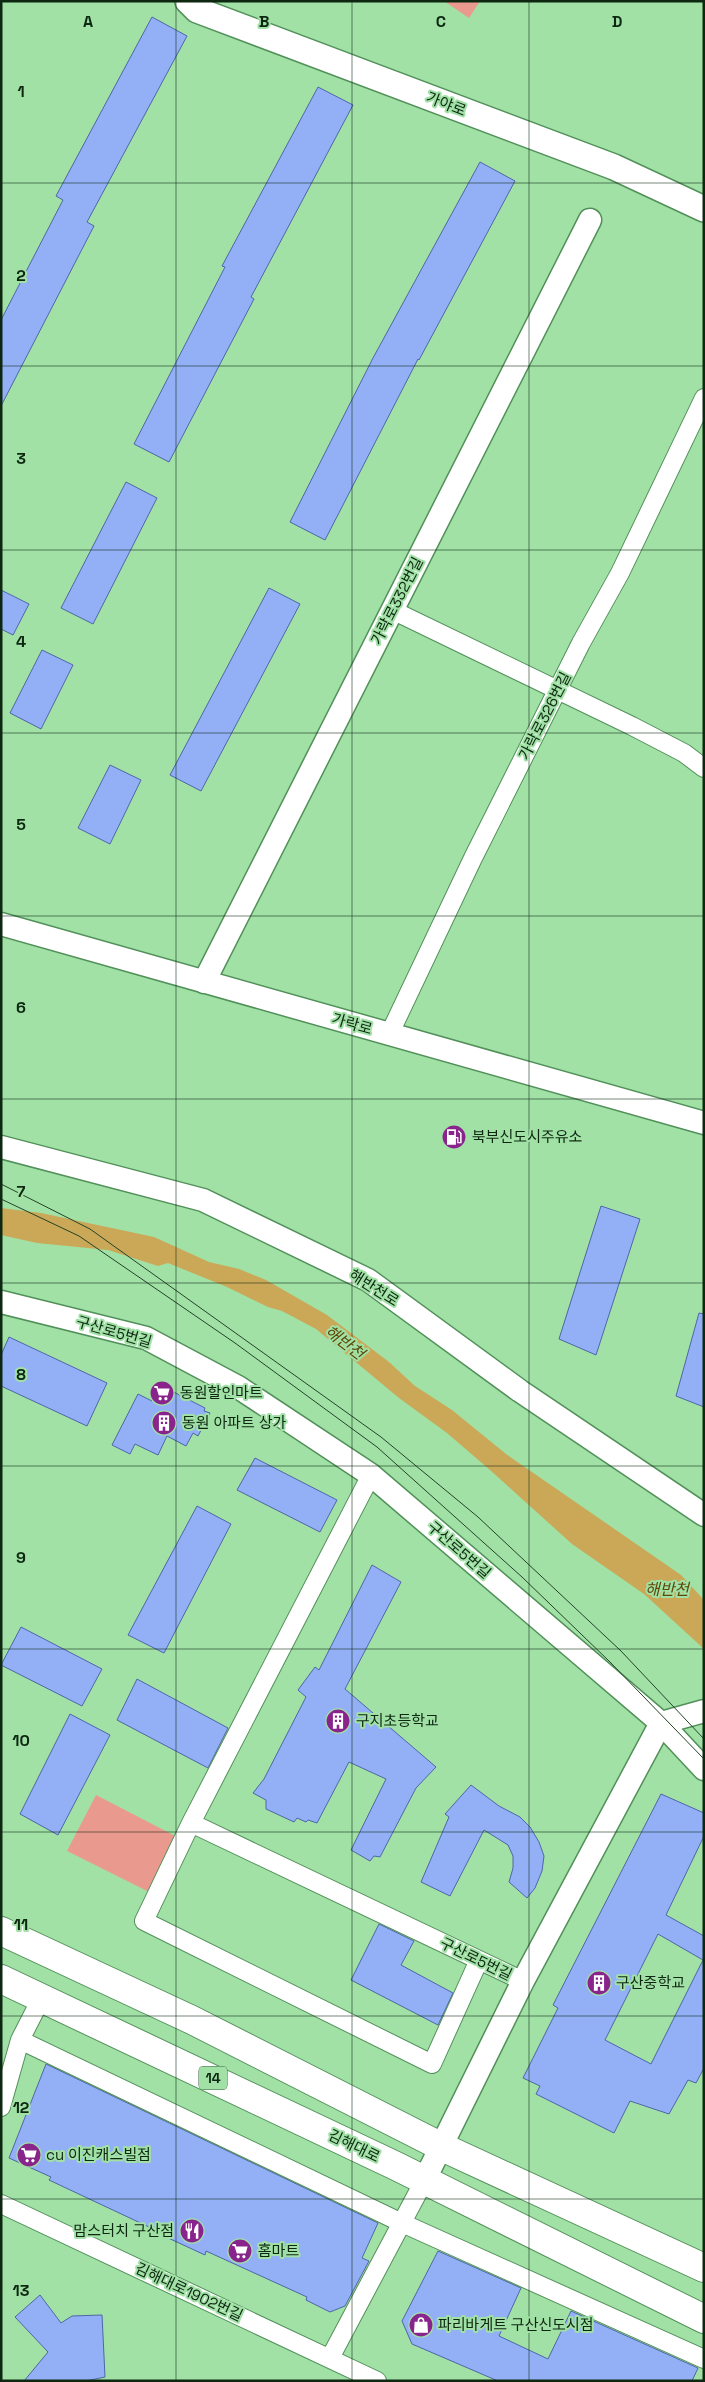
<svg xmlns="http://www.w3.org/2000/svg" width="705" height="2382" font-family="'Space Grotesk','Noto Sans KR',sans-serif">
	<rect width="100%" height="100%" fill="#a1e1a6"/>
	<path fill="#ea998f" d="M444 1H480L469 18Z
		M96 1795 181 1839 155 1895 67 1851Z"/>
	<path fill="#caa857" d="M1 1208 41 1213 154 1237 209 1262 239 1269 266 1280 327 1315 389 1362 415 1386 452 1410 506 1454 681 1575 704 1600V1649L644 1594 572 1544 490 1470 447 1433 399 1398 316 1329 282 1311 268 1307 227 1287 168 1263 158 1266 108 1250 37 1243 1 1235Z"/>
	<path fill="#93b0f7" stroke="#4e66a5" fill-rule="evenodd" d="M152 17 187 36 87 222 94 226 1 406V320L63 200 56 196Z
		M318 87 353 105 251 297 254 299 169 462 134 444 225 267 222 266Z
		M480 162 515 181 419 360 418 359 325 540 290 522 373 358Z
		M126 482 157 498 93 624 61 608Z
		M269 588 300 604 201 791 170 775Z
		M1 590 29 604 13 635 1 629Z
		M42 650 73 665 41 729 10 713Z
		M110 765 141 780 110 844 78 828Z
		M601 1206 640 1219 596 1355 559 1339Z
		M699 1313 704 1314V1407L676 1396Z
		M9 1337 107 1383 87 1426 1 1386V1355Z
		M160 1385 205 1408 204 1411 210 1413 198 1436 193 1433 186 1446 167 1436 158 1455 135 1444 130 1454 112 1445 138 1394 152 1401Z
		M255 1458 337 1500 320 1532 237 1490Z
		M197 1506 231 1524 164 1653 128 1635Z
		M372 1565 401 1582 345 1689 436 1767 416 1788 380 1857 374 1856 370 1861 351 1850 386 1779 349 1762 317 1823 308 1820 306 1822 297 1818 294 1822 266 1809V1800L253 1793 264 1779 306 1697 298 1690 315 1667 319 1670Z
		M21 1627 102 1669 82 1706 1 1665Z
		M137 1679 228 1728 208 1768 117 1720Z
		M70 1714 110 1735 58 1835 20 1814Z
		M471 1785 499 1806 520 1817 530 1827 539 1842 544 1856 542 1871 535 1888 527 1898 509 1882 513 1868V1856L508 1845 484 1830 450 1896 421 1882 449 1817 445 1814Z
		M661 1794 704 1813V1836L666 1915 704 1936V2068L696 2083 688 2080 669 2114 630 2101 614 2133 536 2094 540 2086 523 2078 558 2008 553 2005ZM658 1934 703 1960 651 2064 605 2040Z
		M379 1924 414 1941 401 1965 453 1993 438 2025 351 1980Z
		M46 2064 378 2223 362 2258 369 2261 345 2306 330 2312 306 2300 307 2297 206 2251 205 2255 166 2237V2235L49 2180 51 2177 9 2158Z
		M438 2251 521 2288 499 2336 548 2359 571 2311 698 2368 692 2381H498L412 2344 402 2321Z
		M40 2295 61 2323 72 2316 102 2315 105 2377 86 2381H24L48 2352 15 2317Z"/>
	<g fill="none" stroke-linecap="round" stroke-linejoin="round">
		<defs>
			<path id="minor" d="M392 610 632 726 684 753 704 768
				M389 1035 473 858 581 643 620 573 704 398
				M371 1475 191 1823 144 1921 432 2064 479 1960
				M191 1823 523 1981
				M20 2040 402 2223 704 2359
				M1 2107 20 2040 42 1997
				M1 2204 377 2381
				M330 2358 424 2181"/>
			<path id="tertiary" d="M1 924 704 1123
				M204 982 590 220
				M1 1147 203 1200 368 1280 520 1391 704 1515
				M1 1302 146 1338 238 1387 371 1475 661 1723 704 1769
				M661 1723 704 1711
				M424 2181 523 1981 661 1723"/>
			<path id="secondary" d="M188 1 197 10 614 167 704 209"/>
			<path id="primary" d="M1 1931 192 2020 442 2147 704 2268
				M1 1979 396 2166 704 2319"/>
		</defs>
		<use href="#minor" stroke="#52905a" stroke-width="20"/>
		<use href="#tertiary" stroke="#52905a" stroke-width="25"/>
		<use href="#secondary" stroke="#52905a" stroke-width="28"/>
		<use href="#primary" stroke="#52905a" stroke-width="30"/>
		<use href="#minor" stroke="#fff" stroke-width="18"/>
		<use href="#tertiary" stroke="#fff" stroke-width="22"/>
		<use href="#secondary" stroke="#fff" stroke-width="25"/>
		<use href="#primary" stroke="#fff" stroke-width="28"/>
		<path stroke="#244428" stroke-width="1" d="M1 1184 90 1229 381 1437 478 1517 621 1651 704 1739
			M1 1199 79 1236 235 1343 377 1447 522 1577 610 1662 704 1759"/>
	</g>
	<path fill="none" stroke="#0d2711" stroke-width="1" stroke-opacity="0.55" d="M176 1V2381M352 1V2381M529 1V2381M1 183H704M1 366H704M1 550H704M1 733H704M1 916H704M1 1099H704M1 1283H704M1 1466H704M1 1649H704M1 1832H704M1 2016H704M1 2199H704"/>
	<defs>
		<symbol id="fuel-disc" viewBox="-11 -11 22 22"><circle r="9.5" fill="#89248c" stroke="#a1e1a6"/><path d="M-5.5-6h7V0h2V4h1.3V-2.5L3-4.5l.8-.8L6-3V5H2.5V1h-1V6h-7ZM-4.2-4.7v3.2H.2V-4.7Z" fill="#fff"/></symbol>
		<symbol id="supermarket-disc" viewBox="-11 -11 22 22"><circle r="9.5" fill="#89248c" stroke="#a1e1a6"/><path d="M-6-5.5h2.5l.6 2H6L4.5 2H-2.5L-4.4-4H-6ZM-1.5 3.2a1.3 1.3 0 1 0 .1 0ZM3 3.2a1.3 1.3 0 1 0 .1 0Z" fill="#fff"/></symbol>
		<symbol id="building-disc" viewBox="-11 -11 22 22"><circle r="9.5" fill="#89248c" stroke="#a1e1a6"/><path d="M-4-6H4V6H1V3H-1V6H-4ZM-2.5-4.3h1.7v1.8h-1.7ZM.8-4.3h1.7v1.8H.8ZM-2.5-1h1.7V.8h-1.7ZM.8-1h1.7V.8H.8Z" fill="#fff"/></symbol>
		<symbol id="restaurant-disc" viewBox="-11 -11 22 22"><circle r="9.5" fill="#89248c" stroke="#a1e1a6"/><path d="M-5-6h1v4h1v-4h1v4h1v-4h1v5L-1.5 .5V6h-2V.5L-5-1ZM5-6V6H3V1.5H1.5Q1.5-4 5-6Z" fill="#fff"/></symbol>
		<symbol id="shop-disc" viewBox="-11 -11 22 22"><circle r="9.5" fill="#89248c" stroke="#a1e1a6"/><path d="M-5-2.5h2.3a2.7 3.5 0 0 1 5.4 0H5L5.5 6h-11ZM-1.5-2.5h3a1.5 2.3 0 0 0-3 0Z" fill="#fff"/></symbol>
	</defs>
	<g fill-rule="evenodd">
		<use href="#fuel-disc" x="440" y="1123" width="28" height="28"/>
		<use href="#supermarket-disc" x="148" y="1379" width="28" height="28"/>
		<use href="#building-disc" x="150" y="1409" width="28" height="28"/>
		<use href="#building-disc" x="324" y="1707" width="28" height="28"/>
		<use href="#building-disc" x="585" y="1969" width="28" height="28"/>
		<use href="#supermarket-disc" x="15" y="2141" width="28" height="28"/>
		<use href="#restaurant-disc" x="178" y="2217" width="28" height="28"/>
		<use href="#supermarket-disc" x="226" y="2237" width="28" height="28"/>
		<use href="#shop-disc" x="407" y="2311" width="28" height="28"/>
	</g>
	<g text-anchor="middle" stroke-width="4" stroke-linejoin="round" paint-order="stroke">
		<rect fill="#a1e1a6" stroke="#395f3e" stroke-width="1" x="199" y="2066.5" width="28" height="23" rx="4"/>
		<g font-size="14" font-weight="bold" fill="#0d2711">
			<text x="213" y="2083">14</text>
		</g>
		<g font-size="15" fill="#0d2711" stroke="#a1e1a6">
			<text transform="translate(446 104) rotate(21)" y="5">가야로</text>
			<text transform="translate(397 601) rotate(-63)" y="5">가락로332번길</text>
			<text transform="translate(545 716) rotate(-63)" y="5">가락로326번길</text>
			<text transform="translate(352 1024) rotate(16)" y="5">가락로</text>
			<text transform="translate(374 1288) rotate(32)" y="5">해반천로</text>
			<text transform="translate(114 1332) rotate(16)" y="5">구산로5번길</text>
			<text transform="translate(459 1550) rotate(41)" y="5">구산로5번길</text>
			<text transform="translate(476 1959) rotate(26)" y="5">구산로5번길</text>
			<text transform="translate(354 2146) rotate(26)" y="5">김해대로</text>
			<text transform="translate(189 2292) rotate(25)" y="5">김해대로1902번길</text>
		</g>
		<g font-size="15" fill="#0d2711" stroke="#a1e1a6" text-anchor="start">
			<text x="472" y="1142">북부신도시주유소</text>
			<text x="180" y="1398">동원할인마트</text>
			<text x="182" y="1428">동원 아파트 상가</text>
			<text x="356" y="1726">구지초등학교</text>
			<text x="616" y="1988">구산중학교</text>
			<text x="46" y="2160">cu 이진캐스빌점</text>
			<text x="174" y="2236" text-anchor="end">맘스터치 구산점</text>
			<text x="258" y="2256">홈마트</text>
			<text x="438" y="2330">파리바게트 구산신도시점</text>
		</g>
		<g font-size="16" font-style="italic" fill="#5f4806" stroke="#a1e1a6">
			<text transform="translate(345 1342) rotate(37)" y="6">해반천</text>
			<text x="667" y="1595">해반천</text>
		</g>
	</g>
	<g font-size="16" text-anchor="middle" font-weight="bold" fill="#0d2711" stroke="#a1e1a6" stroke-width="4" stroke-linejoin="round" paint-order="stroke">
		<text x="88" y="27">A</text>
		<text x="264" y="27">B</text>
		<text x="441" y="27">C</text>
		<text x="617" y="27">D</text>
		<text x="21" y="97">1</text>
		<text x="21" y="281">2</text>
		<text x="21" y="464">3</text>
		<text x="21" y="647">4</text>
		<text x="21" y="830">5</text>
		<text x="21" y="1013">6</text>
		<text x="21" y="1197">7</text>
		<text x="21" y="1380">8</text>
		<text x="21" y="1563">9</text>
		<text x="21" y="1746">10</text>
		<text x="21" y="1930">11</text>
		<text x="21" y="2113">12</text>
		<text x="21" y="2296">13</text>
	</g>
	<rect width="705" height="2382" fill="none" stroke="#0d2711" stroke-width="5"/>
</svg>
